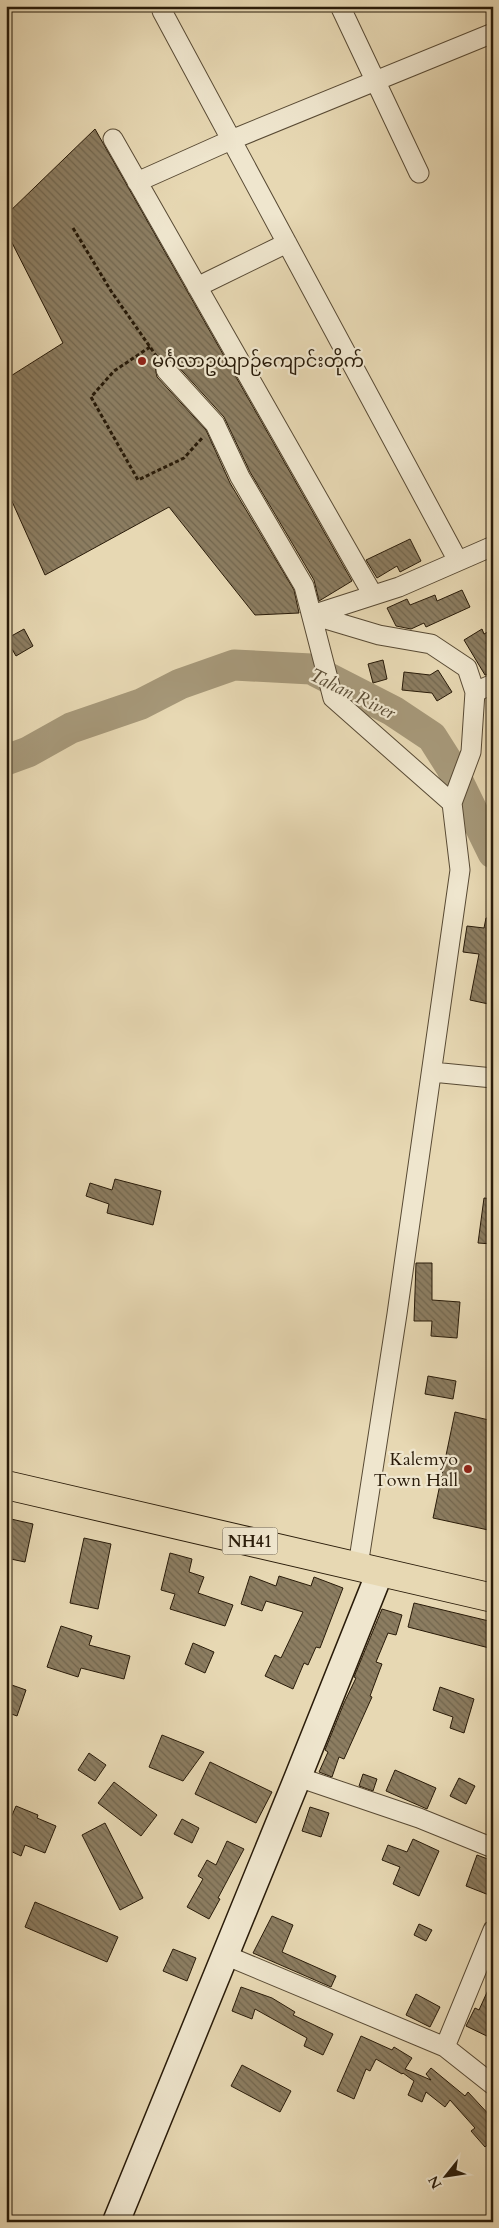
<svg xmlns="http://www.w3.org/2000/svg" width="499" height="2228" font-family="Cardo,'Noto Sans Myanmar',serif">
	<defs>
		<pattern id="building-back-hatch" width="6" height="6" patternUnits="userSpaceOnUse" patternTransform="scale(1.25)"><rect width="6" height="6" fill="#8c7d61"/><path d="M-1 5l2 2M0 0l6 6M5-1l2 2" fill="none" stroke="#72664e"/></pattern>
	</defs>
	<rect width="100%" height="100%" fill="#e7d8b3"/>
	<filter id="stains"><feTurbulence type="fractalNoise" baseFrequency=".004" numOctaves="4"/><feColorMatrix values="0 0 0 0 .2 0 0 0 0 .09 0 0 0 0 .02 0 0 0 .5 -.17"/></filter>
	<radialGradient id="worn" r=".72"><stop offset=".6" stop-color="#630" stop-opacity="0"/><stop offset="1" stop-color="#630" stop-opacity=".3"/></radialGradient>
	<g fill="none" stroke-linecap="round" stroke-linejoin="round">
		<path stroke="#a69879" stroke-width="31" d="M6 760 28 752 71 728 141 704 180 684 234 665 311 669 393 711 432 737 451 767 493 853"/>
	</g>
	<path fill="url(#building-back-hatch)" stroke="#291b09" d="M95 129 352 581 319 601 314 580 250 472 224 417 174 362 169 359 159 361 155 367 157 377 206 430 230 483 294 590 299 613 255 615 169 507 45 575 6 488V379L63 343 6 231V215Z
		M410 539 421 561 400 572 397 566 377 578 366 560Z
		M462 590 470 607 426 627 424 623 411 629 396 626 387 608 407 599 410 605 435 595 437 601Z
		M24 629 33 646 16 656 6 639Z
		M482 629 484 634 493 629V673L485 675 464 640Z
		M383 660 387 679 373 683 368 664Z
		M438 670 452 692 437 701 432 693 402 690 404 672 430 675Z
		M486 918H493V1005L470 1000 479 954 463 952 467 926 484 928Z
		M115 1179 161 1191 153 1225 107 1213 109 1204 86 1196 90 1183 112 1190Z
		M484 1198 493 1199V1244L478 1243Z
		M416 1263H432V1300L460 1302 457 1338 431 1336 432 1321H414Z
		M428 1376 456 1381 453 1399 425 1394Z
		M455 1412 493 1421V1531L433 1518Z
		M11 1519 33 1524 25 1562 6 1558V1541Z
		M84 1538 111 1544 98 1609 70 1603Z
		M170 1553 192 1559 189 1572 204 1577 198 1593 233 1605 225 1626 170 1609 175 1594 161 1590Z
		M250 1576 276 1586 279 1576 311 1586 314 1577 343 1588 320 1648 316 1647 308 1665 304 1663 293 1689 265 1676 275 1655 281 1658 303 1612 266 1601 262 1611 241 1604Z
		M414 1603 493 1622V1649L408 1627Z
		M382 1609 402 1615 396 1635 388 1633 376 1662 382 1664 370 1696 372 1697 344 1759 339 1757 332 1777 319 1772 328 1752 325 1750 344 1703 356 1678 354 1677Z
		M61 1626 92 1636 89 1645 130 1656 124 1679 81 1668 78 1677 47 1667Z
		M193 1643 214 1652 205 1673 185 1664Z
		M6 1683 26 1690 17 1716 6 1712Z
		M440 1687 474 1699 464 1733 450 1728 453 1717 433 1710Z
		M162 1735 204 1752 183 1781 149 1767Z
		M89 1753 106 1765 95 1781 78 1770Z
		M210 1762 272 1792 256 1823 195 1794Z
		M395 1770 436 1788 427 1809 386 1791Z
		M363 1774 377 1779 373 1791 359 1786Z
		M459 1778 475 1786 466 1804 450 1796Z
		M114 1782 157 1815 141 1836 98 1803Z
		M16 1806 38 1815 37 1818 56 1826 45 1853 25 1845 21 1856 6 1849V1829Z
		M310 1807 329 1813 321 1837 302 1831Z
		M182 1819 199 1828 192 1843 174 1834Z
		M105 1823 143 1898 120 1910 82 1835Z
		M413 1839 439 1851 419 1896 393 1884 400 1867 382 1860 388 1845 407 1852Z
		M227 1841 244 1849 218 1898 220 1899 209 1919 187 1907 203 1879 198 1876 207 1860 216 1865Z
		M477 1855 493 1861V1884L489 1895 466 1886Z
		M35 1902 118 1937 107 1962 25 1927Z
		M272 1916 293 1925 282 1952 336 1976 331 1987 253 1953Z
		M419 1924 432 1930 426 1941 414 1935Z
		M173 1949 196 1958 187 1981 163 1971Z
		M493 1979V2039L466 2026 475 2008 479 2010Z
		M241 1987 272 1998 295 2012 293 2015 333 2034 323 2055 304 2046 307 2038 255 2009 252 2019 232 2011Z
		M416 1994 440 2007 430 2027 406 2015Z
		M361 2036 392 2050 394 2047 412 2058 405 2069 431 2080 426 2074 431 2068 465 2096 468 2092 493 2119V2140L485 2147 471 2131 475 2128 450 2100 445 2107 426 2092 422 2102 408 2095 414 2081 403 2073 402 2074 376 2059 370 2071 366 2069 354 2099 337 2091Z
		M242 2065 291 2091 280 2112 231 2086Z"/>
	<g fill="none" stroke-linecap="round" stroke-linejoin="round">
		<defs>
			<path id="street" d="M340 6 419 173
				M162 11 458 561
				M113 139 373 595
				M137 182 231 140 493 33
				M197 287 287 243
				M166 370 215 424 240 477 304 586 333 698 452 803 460 870 397 1314 358 1566
				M312 615 379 635 431 644 467 668 475 692 471 752 452 803
				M312 615 399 587 493 546
				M475 692 493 684
				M432 1072 493 1078
				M298 1777 419 1818 493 1848
				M225 1955 445 2047 493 2085
				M445 2047 493 1930"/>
			<path id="secondary" d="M116 2222 298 1777 380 1572"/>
			<path id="highway" d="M6 1485 493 1598"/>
		</defs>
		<use href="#street" stroke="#584a34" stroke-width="21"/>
		<use href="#secondary" stroke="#291b09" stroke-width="29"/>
		<use href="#highway" stroke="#291b09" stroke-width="30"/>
		<path stroke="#291b09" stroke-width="3" stroke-dasharray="4 2.5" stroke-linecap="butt" d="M73 228 111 291 157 357
			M150 347 114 371 91 397 138 480 184 458 203 437"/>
		<use href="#street" stroke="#efe6ce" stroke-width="19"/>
		<use href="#secondary" stroke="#efe6ce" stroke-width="26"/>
		<use href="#highway" stroke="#e7d8b3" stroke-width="28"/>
	</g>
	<g fill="#8f2418" stroke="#efe6ce" stroke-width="2">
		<circle cx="142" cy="361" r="5"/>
		<circle cx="468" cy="1469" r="5"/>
	</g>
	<g text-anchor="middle" stroke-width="4.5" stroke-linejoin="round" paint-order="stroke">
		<rect fill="#efe6ce" stroke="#645844" stroke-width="1" x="222.5" y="1527.5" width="55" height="27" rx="4"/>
		<g font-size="16" font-weight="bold" fill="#291b09">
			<text x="250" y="1547">NH41</text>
		</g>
		<g font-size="18" fill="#291b09" stroke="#efe6ce" text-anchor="start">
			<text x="152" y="367">မင်္ဂလာဥယျာဉ်ကျောင်းတိုက်</text>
			<text x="458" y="1465" text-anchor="end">Kalemyo<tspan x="458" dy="21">Town Hall</tspan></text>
		</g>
		<g font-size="19" font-style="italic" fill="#5b4d36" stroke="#efe6ce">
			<text transform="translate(353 693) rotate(26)" y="7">Tahan River</text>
		</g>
	</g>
	<rect width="499" height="2228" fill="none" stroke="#e7d8b3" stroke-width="25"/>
	<rect x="8" y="8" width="484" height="2213" fill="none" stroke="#291b09" stroke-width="2.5"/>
	<rect x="12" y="12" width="474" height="2203" fill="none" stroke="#291b09"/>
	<g transform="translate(446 2176) rotate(240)" stroke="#efe6ce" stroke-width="4" paint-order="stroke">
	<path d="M0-4L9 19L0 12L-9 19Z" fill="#291b09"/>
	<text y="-8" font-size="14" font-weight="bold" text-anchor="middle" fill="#291b09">N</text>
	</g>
	<rect width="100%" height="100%" filter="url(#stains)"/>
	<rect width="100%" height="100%" fill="url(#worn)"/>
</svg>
